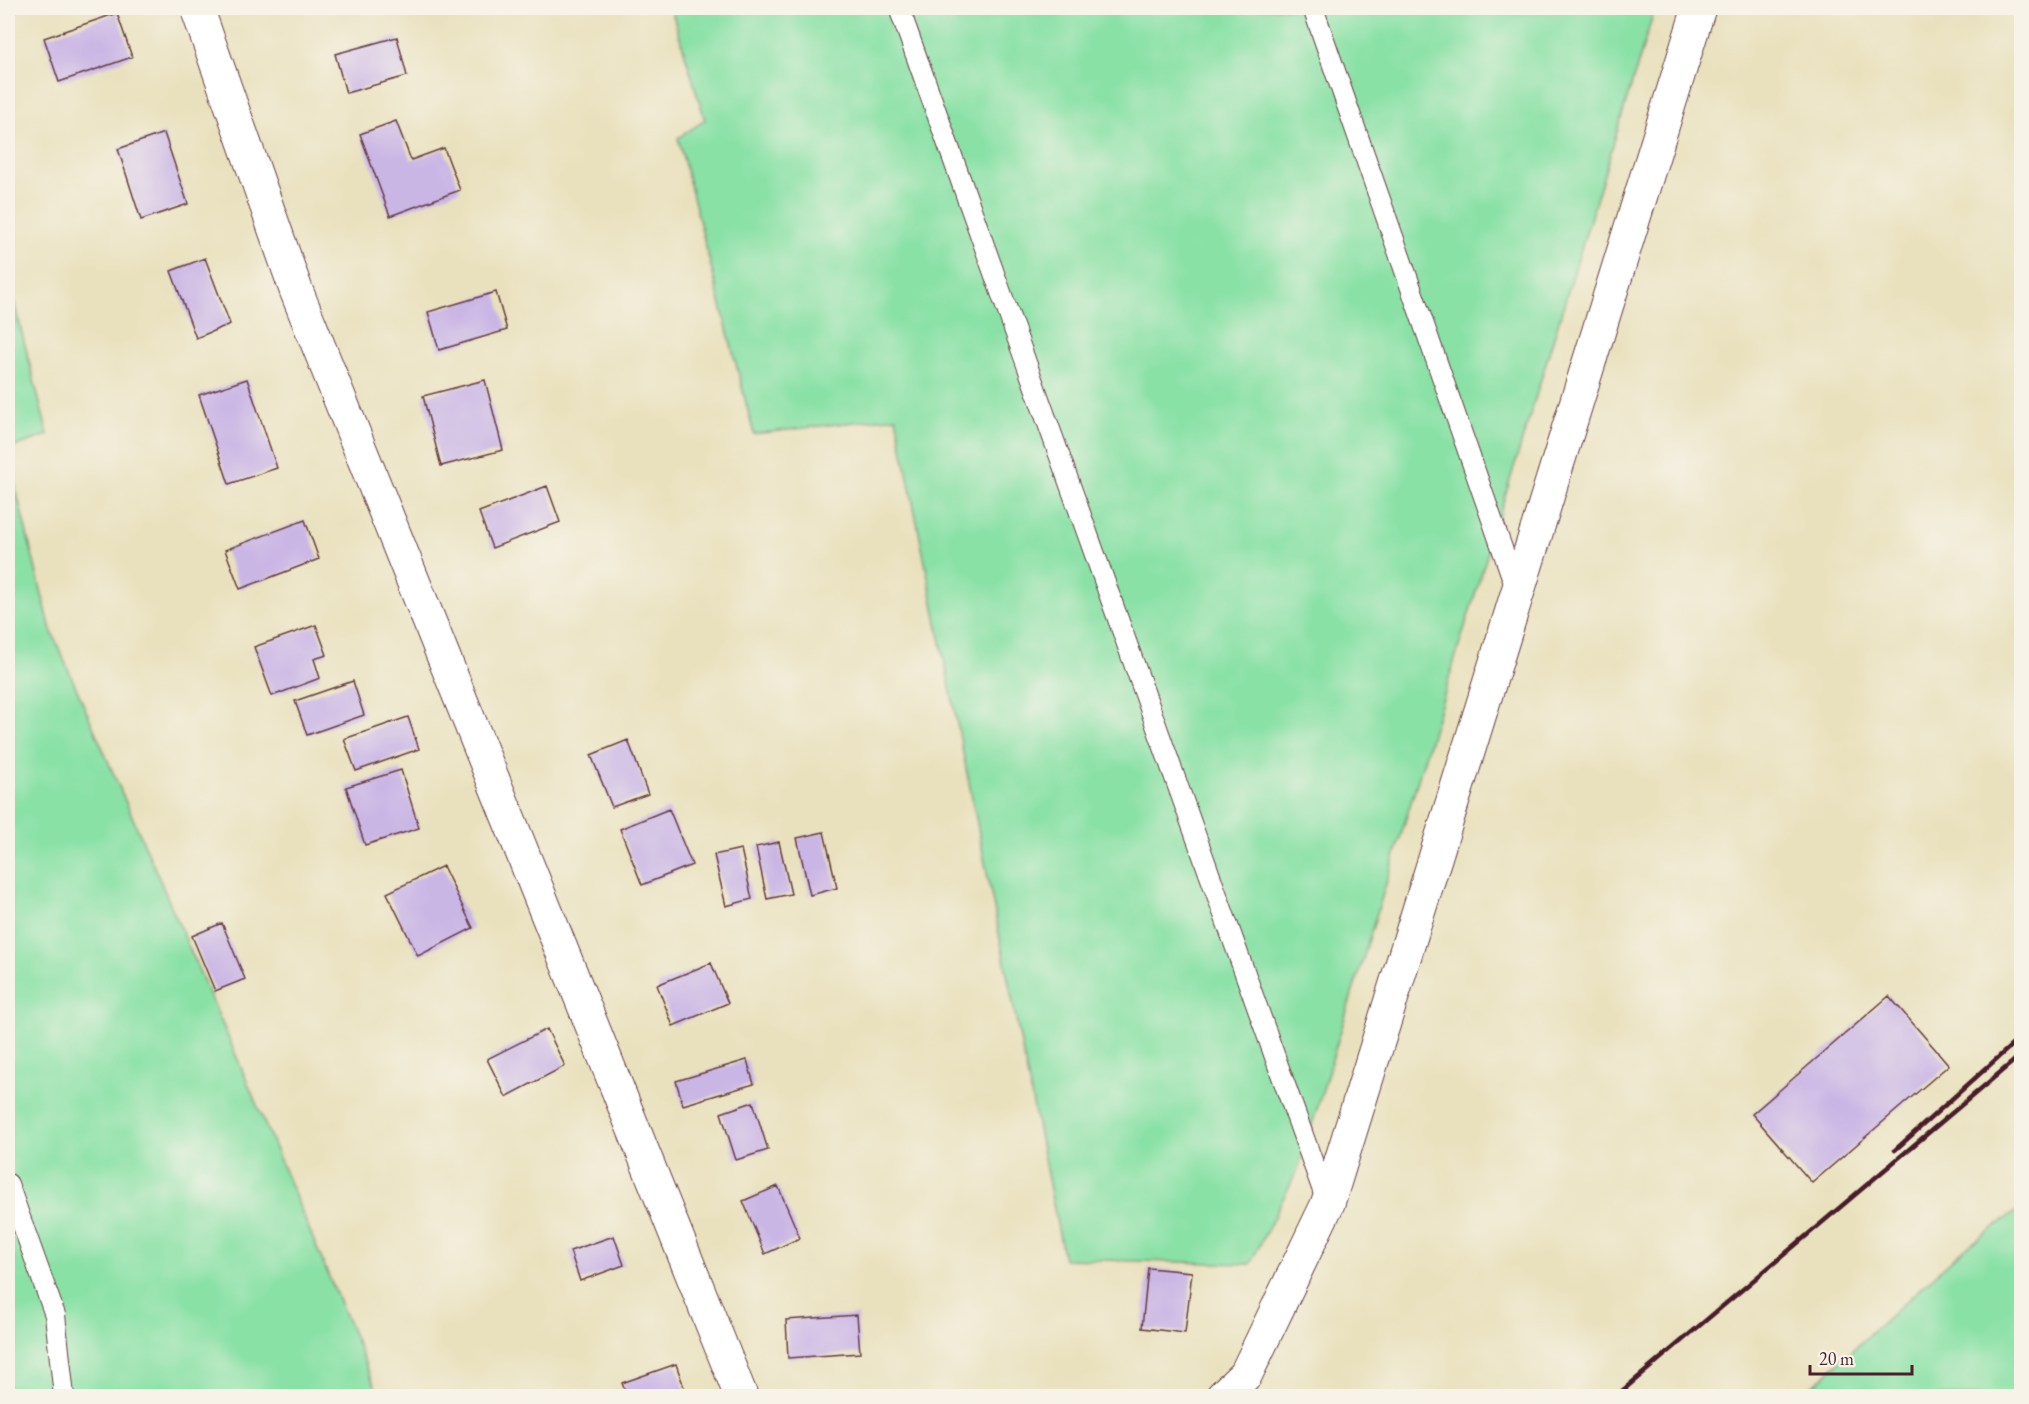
<svg xmlns="http://www.w3.org/2000/svg" width="2029" height="1404" font-family="'EB Garamond',serif">
	<rect width="100%" height="100%" fill="#f7f3e8"/>
	<filter id="ink" filterUnits="userSpaceOnUse"><feTurbulence type="fractalNoise" baseFrequency=".0167" numOctaves="2"/><feDisplacementMap in="SourceGraphic" scale="12" xChannelSelector="R" yChannelSelector="G"/><feConvolveMatrix kernelMatrix="1 2 1 2 8 2 1 2 1" color-interpolation-filters="sRGB"/></filter>
	<filter id="wash" filterUnits="userSpaceOnUse"><feTurbulence type="fractalNoise" baseFrequency=".008" numOctaves="4" result="noise"/><feDisplacementMap in="SourceGraphic" scale="24" xChannelSelector="R" yChannelSelector="G"/><feGaussianBlur stdDeviation="1.35" result="paint"/><feColorMatrix in="noise" values="0 0 0 0 0 0 0 0 0 0 0 0 0 0 0 0 0 1.4 0 .05"/><feComposite in="paint" operator="in"/></filter>
	<g filter="url(#wash)">
		<rect width="100%" height="100%" fill="#e9e1be"/>
		<path fill="#89e1a6" stroke="#6a8068" stroke-width="1.5" d="M671 8H1655L1299 1167 1250 1264 1064 1259 896 417 754 434 678 138 705 120Z
			M8 279 48 435 8 449Z
			M8 458 51 630 238 1060 379 1396H8Z
			M2021 1208V1396H1789L1814 1385 1959 1253Z"/>
		<g id="blocks">
			<path fill="#cab6e5" d="M117 13 132 57 59 82 44 38Z
				M397 37 407 76 346 93 335 54Z
				M396 121 411 160 444 148 460 190 390 216 360 134Z
				M164 133 188 204 141 220 118 149Z
				M205 258 230 324 196 338 171 271Z
				M496 292 507 330 439 350 428 312Z
				M247 379 277 468 229 484 199 395Z
				M485 380 503 450 441 466 423 396Z
				M547 486 560 522 492 548 479 512Z
				M305 520 319 559 240 589 225 550Z
				M316 625 327 655 314 659 320 678 272 696 254 647Z
				M353 681 364 715 307 735 295 701Z
				M408 717 419 749 356 771 344 739Z
				M628 740 648 794 612 807 591 755Z
				M401 770 419 828 365 845 346 787Z
				M669 809 692 865 642 885 620 829Z
				M824 832 837 888 810 895 797 838Z
				M779 842 791 894 767 899 756 847Z
				M741 849 752 899 726 906 714 855Z
				M443 866 473 928 418 956 387 893Z
				M222 923 245 979 215 991 192 936Z
				M711 963 728 1003 673 1026 657 985Z
				M1889 996 1949 1065 1812 1183 1752 1114Z
				M547 1029 565 1066 506 1097 487 1059Z
				M747 1060 754 1084 683 1105 676 1081Z
				M753 1102 768 1150 736 1160 721 1113Z
				M778 1186 800 1238 765 1254 743 1201Z
				M614 1236 624 1265 580 1281 570 1251Z
				M1148 1268 1192 1272 1185 1333 1142 1328Z
				M857 1315 860 1353 788 1358 786 1320Z
				M676 1364 687 1396H627L622 1383Z"/>
		</g>
	</g>
	<g filter="url(#ink)">
		<use href="#blocks" fill-opacity="0" stroke="#623c41" stroke-width="1.5"/>
		<g fill="none" stroke-linecap="round" stroke-linejoin="round">
			<defs>
				<path id="service" d="M899 8 1327 1202
					M1313 8 1517 591
					M8 1184 55 1315 64 1396"/>
				<path id="minor" d="M197 8 296 290 741 1396
					M1223 1396 1246 1374 1328 1203 1699 8"/>
			</defs>
			<use href="#service" stroke="#623c41" stroke-width="22"/>
			<use href="#minor" stroke="#623c41" stroke-width="35"/>
			<use href="#service" stroke="#fff" stroke-width="20"/>
			<use href="#minor" stroke="#fff" stroke-width="33"/>
			<path stroke="#4a1f2b" stroke-width="4.5" d="M1895 1150 2022 1036
				M1616 1396 2022 1054"/>
		</g>
	</g>
	<rect width="2029" height="1404" fill="none" stroke="#f7f3e8" stroke-width="30"/>
	<path d="M1810 1365v9h102v-9" fill="none" stroke="#4a1f2b" stroke-width="3"/>
	<text x="1819" y="1365" font-size="18" fill="#4a1f2b" stroke="#f7f3e8" stroke-width="4.5" paint-order="stroke">20 m</text>
</svg>
